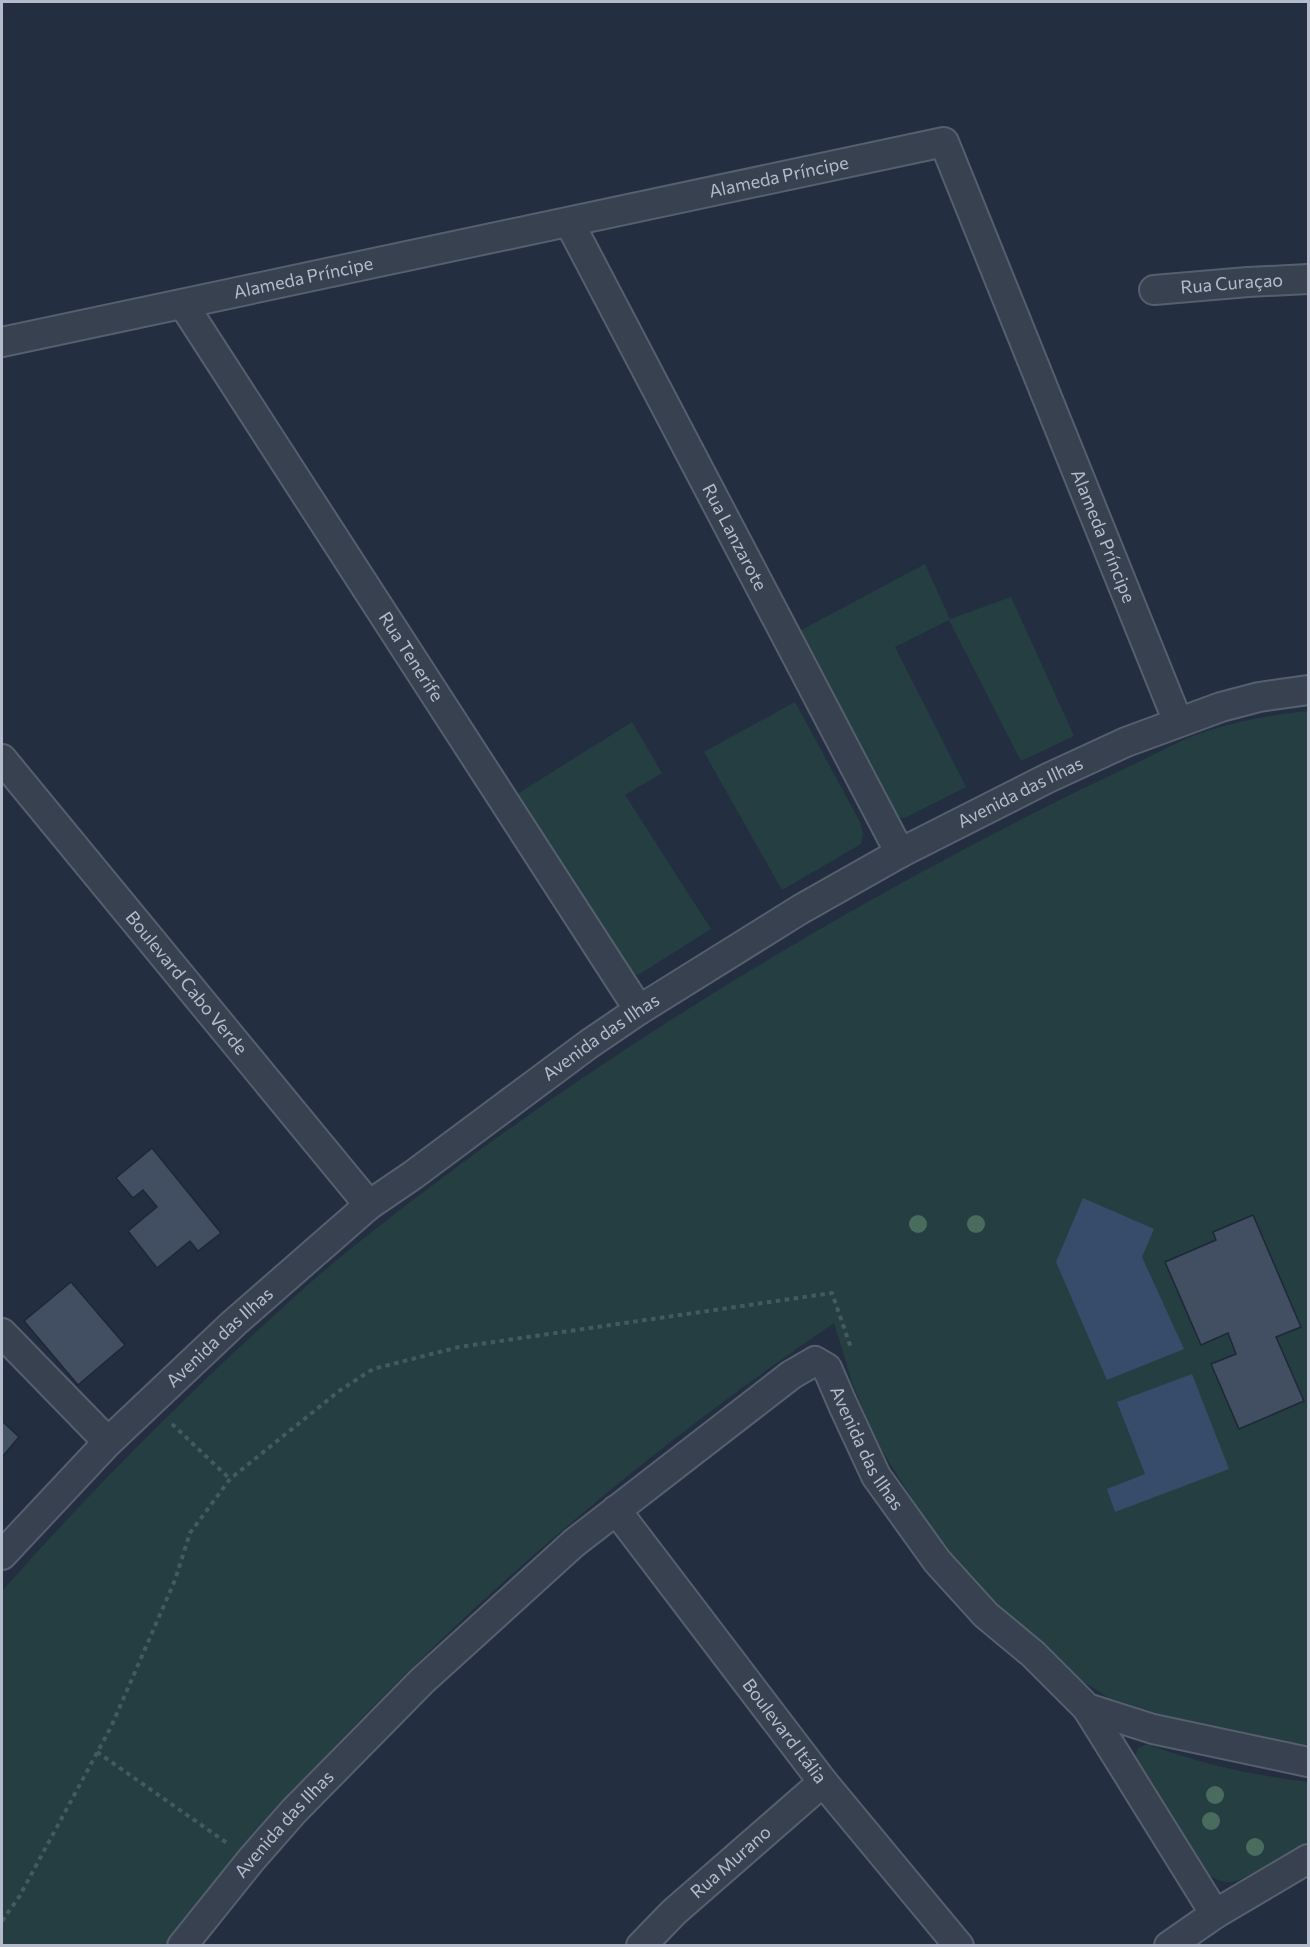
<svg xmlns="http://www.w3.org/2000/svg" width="1310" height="1947" font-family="Commissioner,sans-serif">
	<rect width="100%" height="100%" fill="#232f41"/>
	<path fill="#253e42" d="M925 564 950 619 1011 597 1074 736 1021 761 949 620 895 647 966 787 905 818 892 817 794 634Z
		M795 702 860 822 863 834 861 844 782 890 704 752Z
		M1308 711V1749L1205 1728 1109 1698 1073 1675 989 1601 952 1563 873 1436 852 1382 834 1323C663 1439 505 1571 361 1719 291 1791 227 1868 165 1945L2 1946V1591C82 1501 166 1415 254 1334 290 1301 325 1268 363 1239 549 1091 752 962 961 851 1016 822 1070 794 1126 768 1148 758 1169 746 1191 737 1228 722 1270 715 1308 711Z
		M632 722 662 773 625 795 711 929 638 975H626L511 798Z
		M1147 1744C1201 1764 1251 1775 1308 1782V1841C1291 1852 1250 1880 1231 1882 1222 1883 1216 1879 1208 1875L1138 1771 1135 1757 1138 1748Z"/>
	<path fill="#374c6b" d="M1083 1198 1154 1229 1142 1257 1184 1349 1107 1380 1056 1262Z
		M1192 1374 1229 1469 1115 1512 1107 1489 1145 1474 1117 1402Z"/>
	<path fill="#424f63" stroke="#1e2837" stroke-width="1.5" d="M152 1148 221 1233 198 1251 190 1241 157 1268 128 1231 157 1207 143 1190 133 1198 116 1178Z
		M1253 1215 1301 1327 1276 1337 1304 1401 1239 1429 1211 1364 1236 1354 1228 1333 1201 1345 1165 1262 1216 1240 1213 1232Z
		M71 1282 125 1345 78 1385 24 1321Z
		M2 1421 19 1437 2 1457Z"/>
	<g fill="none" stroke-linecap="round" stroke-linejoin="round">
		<defs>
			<g id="minor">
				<path id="s1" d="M569 222 900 853"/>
				<path id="s2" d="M1154 290 1248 282 1308 279"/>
				<path id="s3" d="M183 304 639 1010"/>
				<path id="s4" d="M2 342 944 142 1178 722"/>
				<path id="s5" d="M2 759 369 1205"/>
				<path d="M2 1333 108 1442"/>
				<path id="s6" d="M616 1510 823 1782 959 1946"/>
				<path id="s7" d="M2 1555 108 1442 234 1323 369 1205 413 1175 589 1044 639 1010 801 909 900 853 1048 778 1126 742 1221 707 1259 697 1308 690"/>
				<path d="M1087 1708 1215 1914"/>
				<path id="s8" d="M182 1946 251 1860 294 1811 422 1681 574 1543 791 1375 815 1361 827 1368 843 1405 876 1476 937 1561 986 1615 1033 1654 1087 1708 1153 1729 1308 1762"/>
				<path id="s9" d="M641 1946 674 1912 823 1782"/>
				<path d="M1169 1946 1215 1914 1308 1859"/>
			</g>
		</defs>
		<use href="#minor" stroke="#555f6e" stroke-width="32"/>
		<path stroke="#435b5e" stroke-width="4" stroke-dasharray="4.5 4.5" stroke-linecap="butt" d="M172 1424 230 1479
			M97 1752 227 1843
			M2 1921 19 1897 111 1727 175 1580 190 1533 230 1479 339 1391 373 1369 459 1347 832 1293 851 1348"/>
		<use href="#minor" stroke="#374150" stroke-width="28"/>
	</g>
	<g fill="#4a6c5e">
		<circle cx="918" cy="1224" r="9"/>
		<circle cx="976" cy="1224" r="9"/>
		<circle cx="1215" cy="1795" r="9"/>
		<circle cx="1211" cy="1821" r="9"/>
		<circle cx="1255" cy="1847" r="9"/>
	</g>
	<g text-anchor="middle" stroke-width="6" stroke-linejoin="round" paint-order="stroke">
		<g font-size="18" fill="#b4bccb" stroke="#1c2635">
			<text dy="6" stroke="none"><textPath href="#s4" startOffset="794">Alameda Príncipe</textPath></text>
			<text dy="6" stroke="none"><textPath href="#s4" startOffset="308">Alameda Príncipe</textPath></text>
			<text dy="6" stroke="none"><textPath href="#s2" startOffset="78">Rua Curaçao</textPath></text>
			<text dy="6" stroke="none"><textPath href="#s4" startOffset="1388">Alameda Príncipe</textPath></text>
			<text dy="6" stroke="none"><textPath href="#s1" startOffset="356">Rua Lanzarote</textPath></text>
			<text dy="6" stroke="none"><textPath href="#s3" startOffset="420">Rua Tenerife</textPath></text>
			<text dy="6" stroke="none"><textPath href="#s7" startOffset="1280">Avenida das Ilhas</textPath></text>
			<text dy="6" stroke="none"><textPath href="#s5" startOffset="290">Boulevard Cabo Verde</textPath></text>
			<text dy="6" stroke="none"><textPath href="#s7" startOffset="794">Avenida das Ilhas</textPath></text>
			<text dy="6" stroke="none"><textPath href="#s7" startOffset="308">Avenida das Ilhas</textPath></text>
			<text dy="6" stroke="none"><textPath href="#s8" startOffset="969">Avenida das Ilhas</textPath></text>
			<text dy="6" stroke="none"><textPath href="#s6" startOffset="278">Boulevard Itália</textPath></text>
			<text dy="6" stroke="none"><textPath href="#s8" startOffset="159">Avenida das Ilhas</textPath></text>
			<text dy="6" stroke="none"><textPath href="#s9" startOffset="123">Rua Murano</textPath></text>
		</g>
	</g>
	<rect width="1310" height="1947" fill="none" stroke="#b4bccb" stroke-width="6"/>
</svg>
